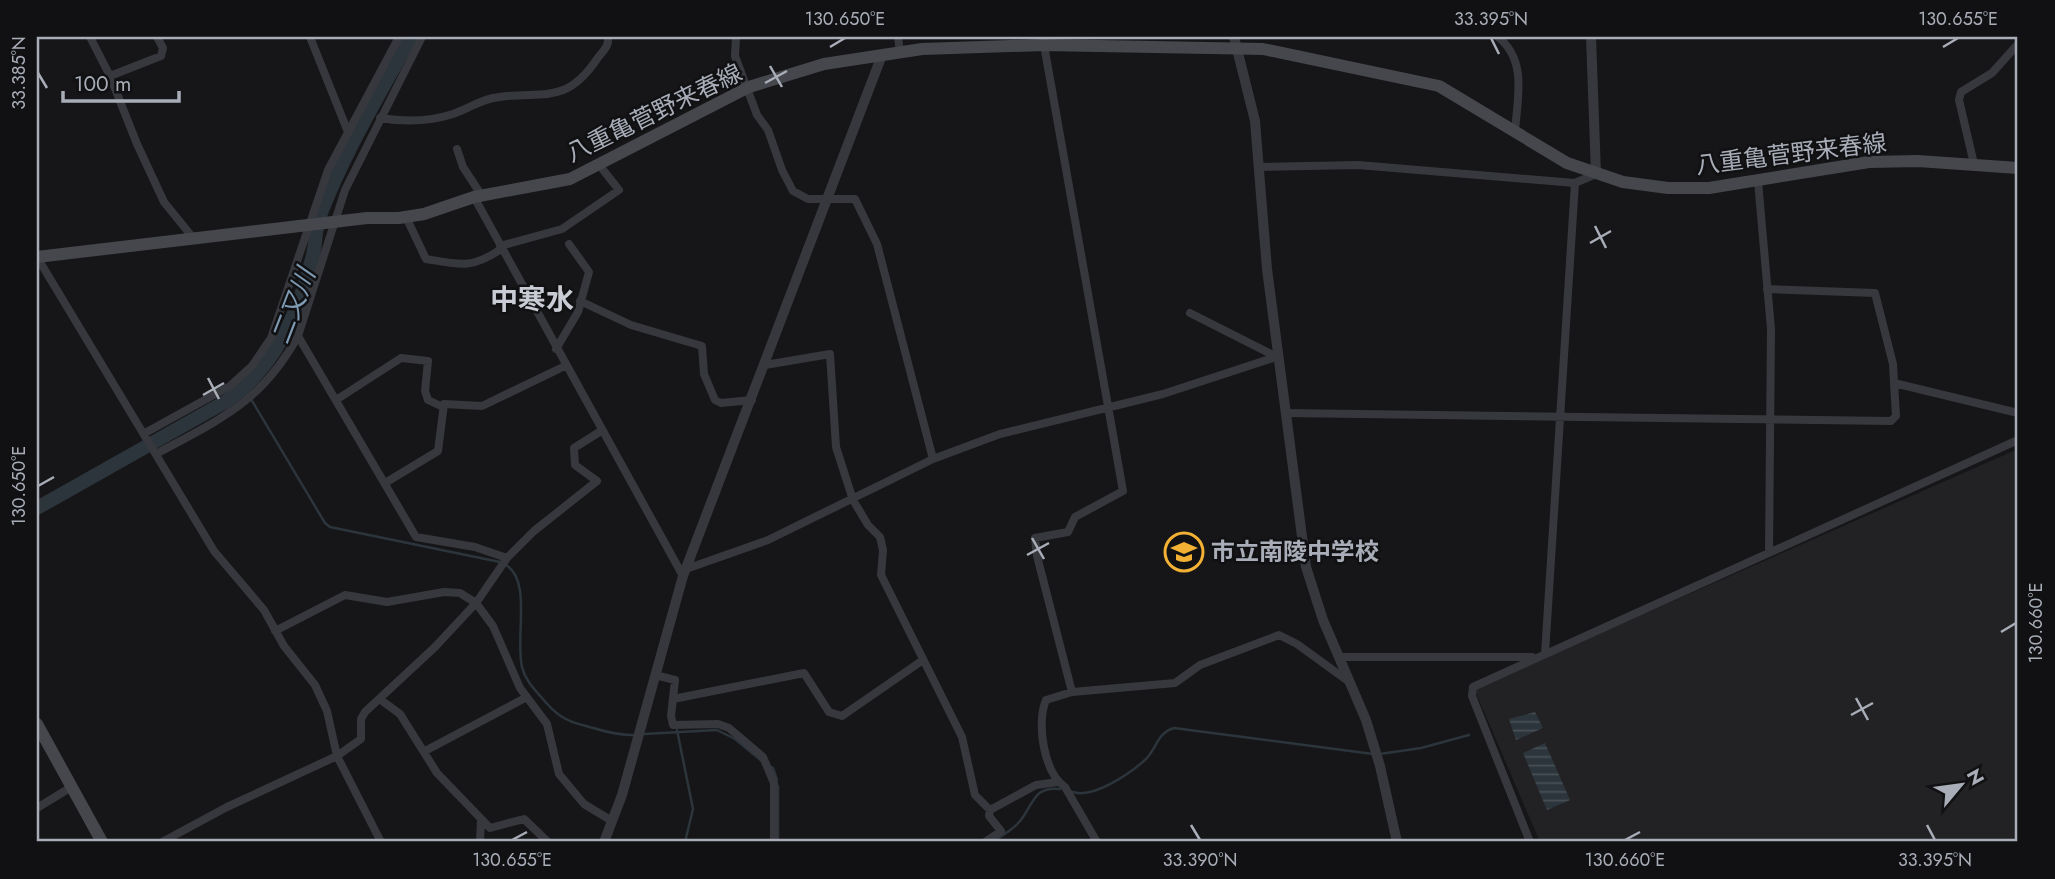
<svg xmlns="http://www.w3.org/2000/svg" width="2055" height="879" font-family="Jost,'Noto Sans JP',sans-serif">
	<defs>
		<pattern id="water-rules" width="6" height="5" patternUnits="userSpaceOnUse" patternTransform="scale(1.75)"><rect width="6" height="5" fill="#2c353c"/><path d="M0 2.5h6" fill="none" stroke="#485056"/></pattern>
	</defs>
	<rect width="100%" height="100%" fill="#161618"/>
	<path fill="#222225" d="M2018 449V842H1540L1476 693 1478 687Z"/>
	<path fill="url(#water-rules)" d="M1535 712 1543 728 1516 740 1509 719Z
		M1545 743 1570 800 1547 810 1523 753Z"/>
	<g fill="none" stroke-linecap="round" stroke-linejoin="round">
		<path stroke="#2c353c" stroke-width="2.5" d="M245 389 325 523 330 527 500 562
			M506 565C532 581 515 637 522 667 525 680 534 689 542 698 556 715 565 721 586 726 601 730 618 736 634 735
			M677 730 693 809 685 842
			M644 734 717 730 735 739 763 762
			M1380 754 1421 748 1469 735
			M768 765 773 768 777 780
			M778 786V842
			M1073 792C1093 799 1131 773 1146 759 1157 748 1157 733 1174 728L1373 754
			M992 842C1003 835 1016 828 1023 817 1034 801 1036 786 1060 789"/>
		<path stroke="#2c353c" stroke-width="14" d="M37 508 225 402C276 368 298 313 313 255 316 243 315 230 319 218 343 155 378 96 411 37"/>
		<path stroke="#37383d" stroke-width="8" d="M90 37 110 76
			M157 37 163 48 161 56 110 76 137 144 164 202 194 239
			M310 37 348 132
			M422 37 345 190 298 336 416 537 475 547 507 558
			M736 37 735 56 757 115 768 130 782 170 793 191 808 199H855L877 244 933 459
			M898 37 900 52
			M1498 37C1528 61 1517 99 1515 132
			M1044 45 1123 491 1075 517 1068 532 1035 538 1037 556 1072 692
			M380 118C405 122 428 122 453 114 467 109 479 101 493 98 540 89 564 108 597 59 603 50 609 48 608 37
			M457 149 463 167 482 196
			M1974 164 1959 100 1961 92 1992 73 2018 44
			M1259 167 1358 165 1575 183 1596 174
			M1758 181 1771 329 1769 553
			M474 197 683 576
			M406 217 426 259C460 265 472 269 501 249
			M500 246 562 229 619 190 600 166
			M37 257 214 551 264 610 284 646 315 685 327 711 337 756 381 842
			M1767 289 1875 293 1893 364 1894 383
			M580 301 631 325 702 346 704 374 715 400 721 403 752 400
			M1190 313 1277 357
			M556 349 578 312 589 272 569 244
			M765 365 830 354 836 447 853 500 868 525 880 537 883 550 881 575 962 737 975 795 990 810 1036 785 1058 782
			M336 400 401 358 428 361 425 391 428 400 443 407
			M1285 413 1891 421 1896 416 1894 383 2018 413
			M145 433 230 386 252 366 271 338 328 170 399 37
			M156 454C220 419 261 403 298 336
			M385 483 438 451 444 404 482 406 565 366
			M686 569 768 540 933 459 1000 434 1163 394 1279 356
			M275 631 345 595 387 602 444 592 460 593 476 603 493 626 520 688 547 724 559 774 584 804 612 821
			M1545 654 1575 183
			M1339 657H1532
			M655 675 675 680 671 716 673 725 718 724 729 728 763 757 774 783V842
			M673 699 804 673 829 712 842 716 923 660
			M381 700 400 714 437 773 490 828 524 819 548 842
			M425 751 527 697
			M37 808 73 786
			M162 842 227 807 337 756 361 739V719L365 712 435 647 476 603 507 558 534 531 597 481 575 465 574 448 601 431
			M480 842 481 819
			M985 842 1001 831 989 816 990 810
			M1097 842 1065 787C1044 773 1036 723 1046 700L1072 692 1175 683 1200 665 1279 635 1297 644 1348 681
			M1530 842 1472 696 1473 687 2018 440"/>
		<path stroke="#37383d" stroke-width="10" d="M1234 37 1255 121 1267 269 1306 567 1323 620 1366 720 1380 766 1397 842
			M1591 37 1596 174
			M604 842 622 795 683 576 882 55"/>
		<path stroke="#45474d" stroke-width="12" d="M37 257 367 218H399L424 214 474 197 570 179 749 87 824 64 922 49 1044 45 1263 49 1439 86 1567 163 1623 182 1668 188H1709L1869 162 1918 161 2018 168
			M37 724 102 842"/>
	</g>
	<path fill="none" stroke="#a8adb8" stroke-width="2.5" d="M1491 38 1499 54M830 47 845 38M1943 47 1958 38M770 66 782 87M38 73 47 88M765 83 787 71M1595 226 1606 248M1590 243 1611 231M208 378 219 399M203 395 224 383M38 486 54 477M1032 538 1044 559M1027 555 1049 543M2001 632 2016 623M1856 698 1868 720M1851 715 1873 703M1191 825 1200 840M1927 825 1935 840M512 840 527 832M1625 840 1640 832"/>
	<defs>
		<symbol id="school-ring" viewBox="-11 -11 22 22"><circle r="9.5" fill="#111113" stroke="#f2b134" stroke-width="1.5"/><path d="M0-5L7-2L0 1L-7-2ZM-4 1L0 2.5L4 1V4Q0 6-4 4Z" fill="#f2b134"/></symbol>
	</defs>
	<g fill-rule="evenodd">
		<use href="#school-ring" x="1162" y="530" width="44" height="44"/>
	</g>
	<g text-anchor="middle" stroke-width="5" stroke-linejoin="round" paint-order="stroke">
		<g font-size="24" fill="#a8adb8" stroke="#111113">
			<text transform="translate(654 113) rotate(-26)" y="8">八重亀菅野来春線</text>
			<text transform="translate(1791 154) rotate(-7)" y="8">八重亀菅野来春線</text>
		</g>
		<g font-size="24" font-weight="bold" fill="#a8adb8" stroke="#111113" text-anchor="start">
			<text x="1211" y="560">市立南陵中学校</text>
		</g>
		<g font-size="26" font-style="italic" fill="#7f9bb3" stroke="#111113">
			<text transform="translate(293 306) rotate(-69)" y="9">二又川</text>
		</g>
		<g font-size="28" font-weight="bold" fill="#c9ccd4" stroke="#111113">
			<text x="532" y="309">中寒水</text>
		</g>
	</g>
	<rect width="2055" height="879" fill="none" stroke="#111113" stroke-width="77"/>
	<g transform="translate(1961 785) rotate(61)" stroke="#111113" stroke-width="5" paint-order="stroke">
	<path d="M0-5L12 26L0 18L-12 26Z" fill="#a8adb8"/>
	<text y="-10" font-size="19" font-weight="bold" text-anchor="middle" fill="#a8adb8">N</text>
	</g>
	<path d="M63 91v10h116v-10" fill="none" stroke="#a8adb8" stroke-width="3.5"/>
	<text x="74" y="91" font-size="21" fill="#a8adb8" stroke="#111113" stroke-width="5" paint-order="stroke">100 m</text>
	<rect x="38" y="38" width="1978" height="802" fill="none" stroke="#a8adb8" stroke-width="2.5"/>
	<g font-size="18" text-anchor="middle" fill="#a8adb8">
		<text x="845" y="25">130.650°E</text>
		<text x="1491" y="25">33.395°N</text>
		<text x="1958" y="25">130.655°E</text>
		<text transform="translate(19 73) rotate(-90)" y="6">33.385°N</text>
		<text transform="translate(19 486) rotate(-90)" y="6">130.650°E</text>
		<text transform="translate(2036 623) rotate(-90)" y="6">130.660°E</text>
		<text x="512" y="866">130.655°E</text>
		<text x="1200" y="866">33.390°N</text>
		<text x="1625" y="866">130.660°E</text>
		<text x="1935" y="866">33.395°N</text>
	</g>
</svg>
